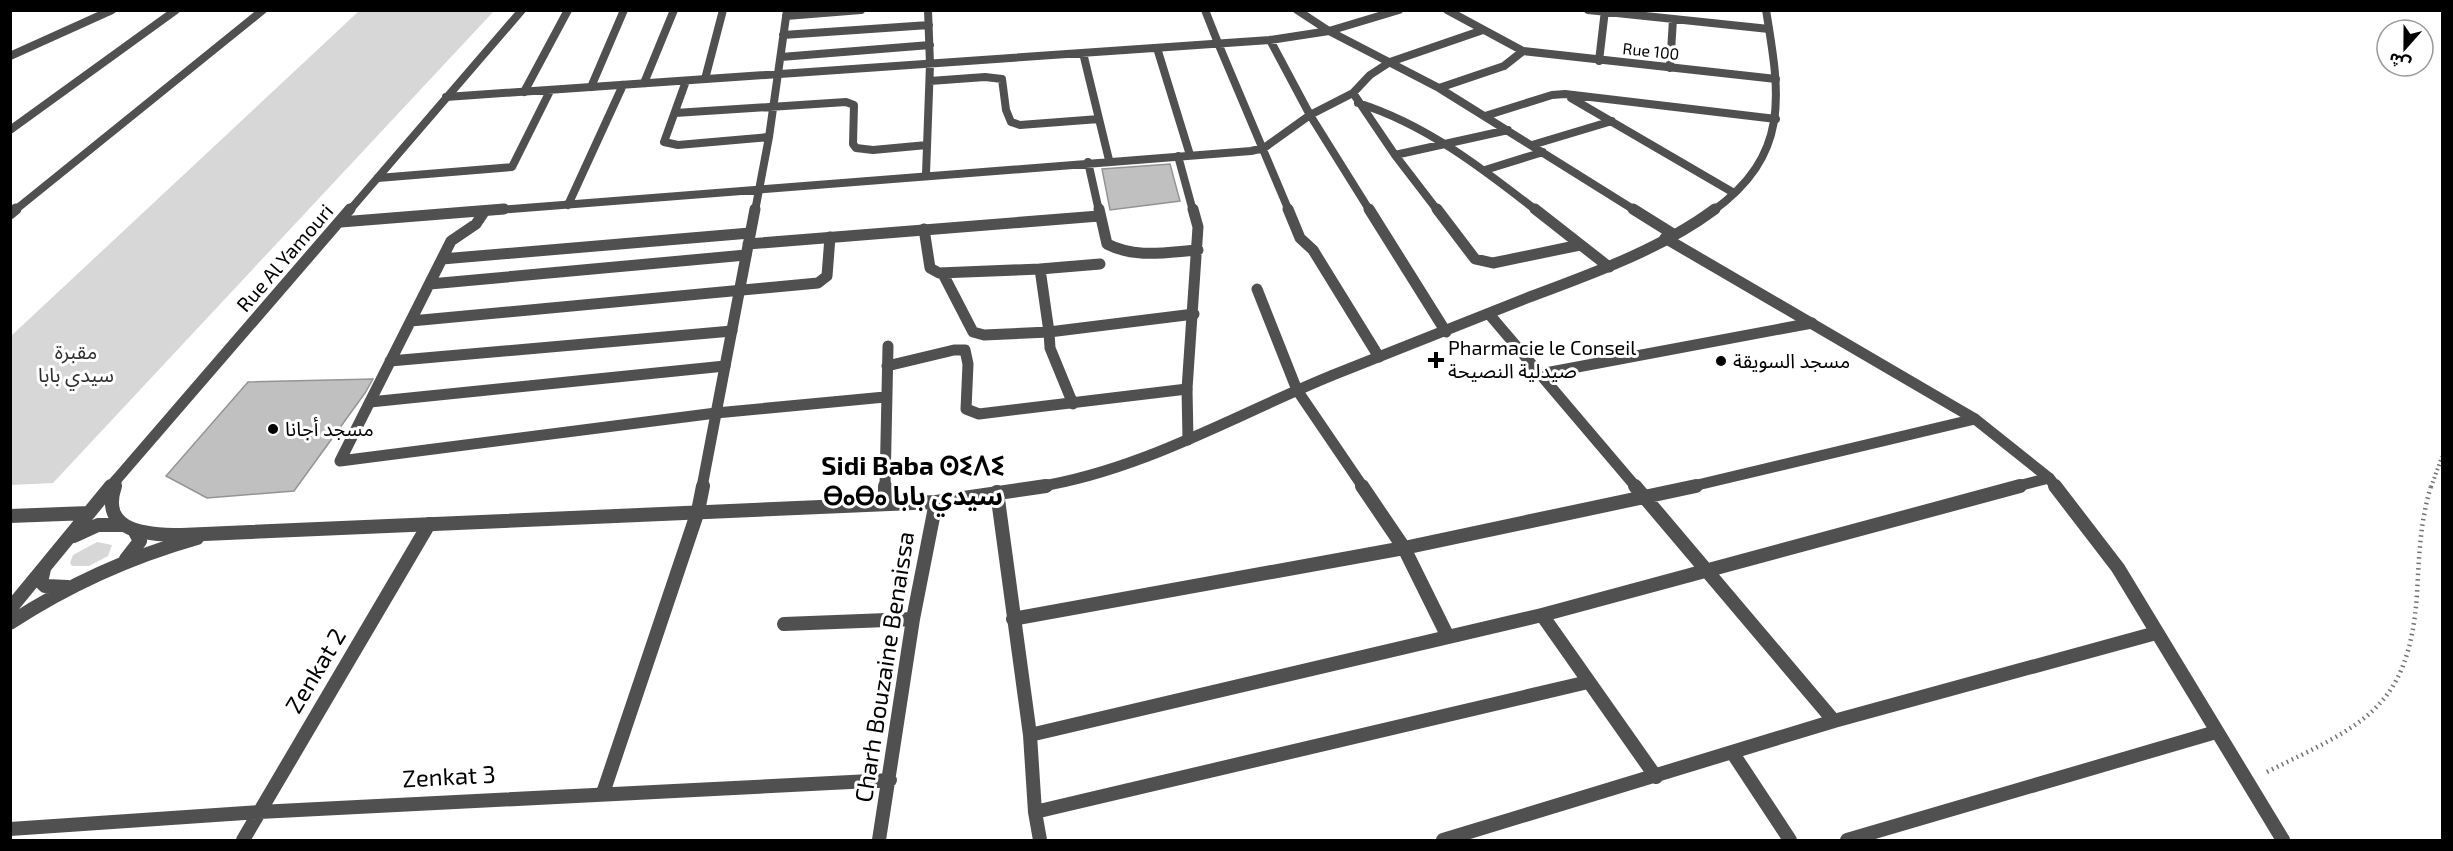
<svg xmlns="http://www.w3.org/2000/svg" width="2453" height="851" font-family="'Exo 2','Noto Sans Arabic','Noto Sans Tifinagh',sans-serif">
	<rect width="100%" height="100%" fill="#fff"/>
	<path fill="#d7d7d7" d="M359 11H494L53 483 11 485V336Z
		M97 542 112 545 108 556 89 566H72L70 563 73 555Z"/>
	<path fill="#c0c0c0" stroke="#949494" stroke-width="1.5" d="M1170 164 1180 201 1110 210 1102 169Z
		M373 379 365 393 294 491 207 498 166 476 248 382Z"/>
	<g fill="none" stroke-linecap="round" stroke-linejoin="round">
		<path stroke="#727272" stroke-width="4" stroke-dasharray="1.5 3" stroke-linecap="butt" d="M2431 487 2442 457"/>
		<path stroke="#727272" stroke-width="4.5" stroke-dasharray="1.5 4" stroke-linecap="butt" d="M2267 772C2361 725 2409 711 2417 594 2419 557 2420 522 2431 486"/>
		<path stroke="#505050" stroke-width="8" d="M1205 10 1218 43
			M1329 31 1399 10
			M705 79 723 10
			M644 83 674 10"/>
		<path stroke="#505050" stroke-width="11" d="M924 229 930 268 939 273 1040 269 1049 332 1194 314
			M442 259 750 233
			M1040 269 1100 264
			M943 274 973 332 984 335 1049 332 1050 348 1073 404
			M430 284 746 255
			M411 321 818 283 827 276 830 237
			M390 361 732 331
			M887 366 954 350H965L968 364 966 409 979 414 1187 389
			M370 402 725 366
			M340 461 716 413 885 397
			M340 461 451 241 476 224 484 212
			M885 487 888 346"/>
		<path stroke="#505050" stroke-width="14" d="M885 504V486"/>
		<path stroke="#505050" stroke-width="8" d="M591 87 624 10
			M524 92 568 10"/>
		<path stroke="#505050" stroke-width="11" d="M1257 289 1297 390 1363 487
			M1489 314 1636 487
			M1540 374 1812 323
			M1689 487 1975 419
			M2014 487 2049 478"/>
		<path stroke="#505050" stroke-width="14" d="M1362 486 1404 548 1448 637
			M1635 486 1834 721
			M997 492 1030 735 1035 812 1040 840
			M1542 615 1656 777
			M1013 619 1404 548 1696 486
			M1030 735 1542 615 2020 486
			M1732 752 1790 840
			M1035 812 1588 682
			M1443 840 1834 721 2156 633
			M1847 840 2216 732"/>
		<path stroke="#505050" stroke-width="8" d="M1297 10 1329 31 1439 88 1636 211
			M1447 10 1523 51 1776 79
			M1588 10 1769 29
			M786 16 861 10
			M783 35 929 25
			M1270 40 1310 115 1370 211
			M1218 43 1289 211
			M1157 48 1190 155
			M1083 53 1109 160
			M10 56 112 10
			M781 57 930 45
			M1599 61 1605 10
			M1670 68 1673 19
			M686 81 664 142 678 145 769 137
			M930 81 985 77 1002 79 1006 110 1011 122 1020 125 1099 119
			M1439 88 1504 66 1523 51
			M1353 93 1395 155 1438 211
			M446 97 1270 40 1329 31
			M1571 98 1734 193
			M1358 103C1425 124 1482 168 1537 211
			M675 113 846 102 854 105 853 144 856 148 873 150 927 145
			M1485 116 1552 95 1565 94 1776 119
			M10 130 176 10
			M1532 145 1612 121
			M1395 155 1508 130
			M1178 156 1193 211
			M1088 162 1099 211
			M1485 170 1543 152
			M926 174 930 64 928 10
			M378 178 512 167 550 91
			M568 205 623 85
			M14 211 263 10
			M485 211 1251 151 1264 148 1310 115 1353 93 1370 75 1390 62 1483 30
			M755 211 769 137 787 10"/>
		<path stroke="#505050" stroke-width="11" d="M1099 209 1107 244C1136 259 1167 252 1198 250
			M1288 209 1300 238 1313 250 1379 357
			M1369 209 1446 332
			M1437 209 1475 259 1493 263 1580 245
			M1535 209 1609 267
			M1633 209 1673 234
			M10 214 16 209
			M341 222 504 209
			M1665 238 1975 419 2049 478 2056 487
			M748 244 1099 216
			M1188 440 1187 389 1198 227 1193 209
			M110 487 116 480
			M702 487 755 209"/>
		<path stroke="#505050" stroke-width="14" d="M2055 486 2118 568 2283 840
			M10 516 89 513
			M74 536 98 525H123
			M126 559 140 541 134 530
			M44 569 41 582 45 586 68 587
			M10 609 111 486
			M10 623C68 585 130 557 197 538
			M784 624 913 619
			M603 793 698 511 703 486
			M10 829 259 812 890 780
			M243 840 429 524
			M879 840 913 619 936 502"/>
		<path stroke="#505050" stroke-width="8" d="M349 211 522 10
			M1713 211C1791 154 1780 95 1766 10"/>
		<path stroke="#505050" stroke-width="11" d="M114 487 117 479 350 209
			M1037 487C1143 470 1235 415 1333 375 1398 349 1462 324 1527 298 1591 274 1660 250 1715 209"/>
		<path stroke="#505050" stroke-width="14" d="M115 486C99 533 149 535 182 535L936 502 1046 486"/>
	</g>
	<g fill="#000" stroke="#fff" stroke-width="2">
		<path d="M1433 351h6v6h6v6h-6v6h-6v-6h-6v-6h6z"/>
		<circle cx="1721" cy="361" r="6"/>
		<circle cx="273" cy="429" r="6"/>
	</g>
	<g text-anchor="middle" stroke-width="6" stroke-linejoin="round" paint-order="stroke">
		<g font-size="16" fill="#000" stroke="#fff">
			<text transform="translate(1651 51) rotate(6)" y="6">Rue 100</text>
		</g>
		<g font-size="20" fill="#000" stroke="#fff">
			<text transform="translate(285 258) rotate(-49)" y="7">Rue Al Yamouri</text>
		</g>
		<g font-size="20" fill="#000" stroke="#fff" text-anchor="start">
			<text x="1448" y="355">Pharmacie le Conseil<tspan x="1448" dy="23">صيدلية النصيحة</tspan></text>
			<text x="1733" y="368">مسجد السويقة</text>
			<text x="285" y="436">مسجد أجانا</text>
		</g>
		<g font-size="20" fill="#2e2e2e" stroke="#fff">
			<text x="76" y="359">مقبرة<tspan x="76" dy="23">سيدي بابا</tspan></text>
		</g>
		<g font-size="24" fill="#000" stroke="#fff">
			<text transform="translate(885 667) rotate(-81)" y="8">Charh Bouzaine Benaissa</text>
			<text transform="translate(316 671) rotate(-59)" y="8">Zenkat 2</text>
			<text transform="translate(449 777) rotate(-3)" y="8">Zenkat 3</text>
		</g>
		<g font-size="26" font-weight="bold" fill="#000" stroke="#fff">
			<text x="913" y="475">Sidi Baba ⵙⵉⴷⵉ<tspan x="913" dy="30">ⴱⴰⴱⴰ سيدي بابا</tspan></text>
		</g>
	</g>
	<rect width="2453" height="851" fill="none" stroke="#000000" stroke-width="24"/>
	<g transform="translate(2405 48) rotate(201)"><circle r="28" fill="#ffffff" stroke="#999999" stroke-width="1.5"/>
	<path d="M0-4.5L10 22L0 15L-10 22Z" fill="#000000"/>
	<text y="-9" font-size="16" font-weight="bold" text-anchor="middle" fill="#000000">ش</text>
	</g>
</svg>
